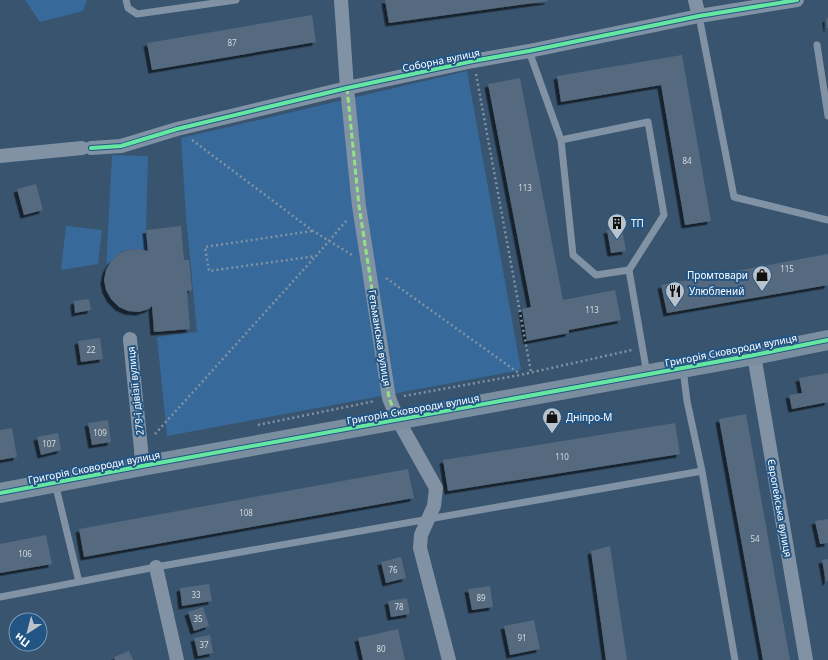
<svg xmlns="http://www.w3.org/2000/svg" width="828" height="660" font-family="'Noto Sans',sans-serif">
	<defs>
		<filter id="shadow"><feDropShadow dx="-3.5" dy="3.5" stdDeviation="0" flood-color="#0009"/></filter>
	</defs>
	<rect width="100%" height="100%" fill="#39546e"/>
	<path fill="#376a9a" d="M25 0H87L83 11 40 22Z
		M467 71 521 370 167 436 157 337 197 332 186 216 181 138Z
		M112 155 148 156 146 230 148 251C127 246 116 251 106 270Z
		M66 226 102 230 98 264 61 270Z"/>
	<path fill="#546a7e" filter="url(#shadow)" d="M385 0H548V1L389 23Z
		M312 15 316 42 152 70 147 43Z
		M828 18V28H827L826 19Z
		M682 55 711 221 685 225 661 85 561 102 557 76Z
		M520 78 563 300 615 290 621 320 569 330V333L527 341 522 309 531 307 488 84Z
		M36 184 43 210 24 215 17 189Z
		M181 226 184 260H189L192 290 187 291 190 329 154 332 152 306 149 309 139 312 128 311 119 307 111 299 106 290 104 280 106 270 111 261 119 254 128 250 138 249 148 251 146 230Z
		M622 228 626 251 611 253 607 230Z
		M828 254V285L667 313 661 285Z
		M89 299 91 310 75 313 74 301Z
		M100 338 103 359 81 362 78 341Z
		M828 373V402L792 409 789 395 802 393 799 378Z
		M746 414 790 660H763L719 419Z
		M108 420 111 442 92 445 88 423Z
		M675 423 680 454 448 491 443 460Z
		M12 428 17 457 0 460V430Z
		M58 433 61 450 41 455 37 437Z
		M408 469 414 498 84 557 79 529Z
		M828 519V543L820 544 815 521Z
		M46 535 52 564 0 573V544Z
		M610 546 627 660H606L591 551Z
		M401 557 406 578 386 583 381 562Z
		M828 559V581L826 582 822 560Z
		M209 584 212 601 182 606 180 588Z
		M490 586 493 607 472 610 468 589Z
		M407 598 410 614 391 617 388 601Z
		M203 607 209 626 194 631 188 612Z
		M534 620 540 649 510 655 504 626Z
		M398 629 405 660H363L358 638Z
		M210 635 213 653 198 656 194 638Z
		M129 651 133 660H115L114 657Z"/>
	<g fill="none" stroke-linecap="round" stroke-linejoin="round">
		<path stroke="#8092a4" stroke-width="2.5" stroke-dasharray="2 3" stroke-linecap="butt" d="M476 74 531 372
			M192 140 313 231 352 255
			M312 231 205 247 209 271 316 256 347 220
			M386 278 520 374
			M404 396 520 375 632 350
			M258 425 375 401
			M155 434 315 257"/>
		<path stroke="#8092a4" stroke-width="7" d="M126 0 128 8 137 14 236 0
			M699 16 734 197 828 220
			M817 45 828 116
			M529 51 561 140 648 122 664 215 629 270 647 374
			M561 140 573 255 596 275 629 270
			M683 369 687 401 702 471 735 660
			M55 483 79 582
			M0 597 156 567 702 471"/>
		<path stroke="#8092a4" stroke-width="14" d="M341 0 347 88 359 206 389 398 398 420 436 488 434 506 421 535 420 548 449 660
			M695 0 699 16
			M91 148 121 146 177 129 347 88 473 61 529 51 699 16 797 0
			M0 156 82 148
			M130 339 141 449 142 466
			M754 355 806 660
			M156 567 177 660"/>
		<path stroke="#7a8ea0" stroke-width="20" d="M0 493 142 466 754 355 828 340"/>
		<path stroke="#91e382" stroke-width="3" stroke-dasharray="6 3" stroke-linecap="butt" d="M347 88 359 206 389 398 398 420"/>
		<defs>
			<path id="cycleway" d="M91 148 121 146 177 129 347 88 473 61 529 51 699 16 797 0
				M0 493 142 466 754 355 828 340"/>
		</defs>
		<use href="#cycleway" stroke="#235584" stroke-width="6"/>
		<use href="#cycleway" stroke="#66e7a1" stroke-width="4"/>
	</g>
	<defs>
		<symbol id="building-pin" viewBox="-11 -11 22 30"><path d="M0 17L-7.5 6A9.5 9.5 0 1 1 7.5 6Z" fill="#bac3cc" stroke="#235584"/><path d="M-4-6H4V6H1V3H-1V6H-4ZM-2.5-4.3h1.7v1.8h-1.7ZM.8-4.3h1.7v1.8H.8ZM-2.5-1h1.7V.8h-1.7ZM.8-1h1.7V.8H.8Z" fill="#111"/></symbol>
		<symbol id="shop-pin" viewBox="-11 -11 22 30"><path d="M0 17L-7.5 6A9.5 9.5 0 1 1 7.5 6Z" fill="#bac3cc" stroke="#235584"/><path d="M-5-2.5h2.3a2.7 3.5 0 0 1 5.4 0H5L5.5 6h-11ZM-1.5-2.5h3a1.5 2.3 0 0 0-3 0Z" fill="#111"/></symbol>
		<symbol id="restaurant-pin" viewBox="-11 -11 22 30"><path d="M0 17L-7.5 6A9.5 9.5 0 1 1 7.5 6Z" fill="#bac3cc" stroke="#235584"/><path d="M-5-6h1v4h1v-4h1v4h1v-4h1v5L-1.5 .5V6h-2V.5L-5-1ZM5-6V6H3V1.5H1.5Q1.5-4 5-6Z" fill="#111"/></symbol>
	</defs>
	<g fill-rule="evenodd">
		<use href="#building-pin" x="606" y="212" width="22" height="30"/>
		<use href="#shop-pin" x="751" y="264" width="22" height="30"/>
		<use href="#restaurant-pin" x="664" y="280" width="22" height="30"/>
		<use href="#shop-pin" x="541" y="406" width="22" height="30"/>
	</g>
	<g text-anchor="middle" stroke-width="4" stroke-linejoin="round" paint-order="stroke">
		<g font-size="8" fill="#d4dadf">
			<text x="232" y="46">87</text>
			<text x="687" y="164">84</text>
			<text x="525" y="191">113</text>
			<text x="787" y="272">115</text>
			<text x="592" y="313">113</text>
			<text x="91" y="353">22</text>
			<text x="100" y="436">109</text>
			<text x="49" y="447">107</text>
			<text x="562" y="460">110</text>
			<text x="246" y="516">108</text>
			<text x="755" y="542">54</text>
			<text x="25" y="557">106</text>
			<text x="393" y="573">76</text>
			<text x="196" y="598">33</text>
			<text x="481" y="601">89</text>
			<text x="399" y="610">78</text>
			<text x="198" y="622">35</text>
			<text x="522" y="641">91</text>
			<text x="204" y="648">37</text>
			<text x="381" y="652">80</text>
		</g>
		<g font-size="10" fill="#fff" stroke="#235584">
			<text transform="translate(441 60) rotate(-12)" y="4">Соборна вулиця</text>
			<text transform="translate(380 338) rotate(81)" y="4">Гетьманська вулиця</text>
			<text transform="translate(731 350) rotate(-11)" y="4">Григорія Сковороди вулиця</text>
			<text transform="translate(135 391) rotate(-96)" y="4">279-ї дівізії вулиця</text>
			<text transform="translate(413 409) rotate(-10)" y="4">Григорія Сковороди вулиця</text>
			<text transform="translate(94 467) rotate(-11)" y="4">Григорія Сковороди вулиця</text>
			<text transform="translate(780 508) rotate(80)" y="4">Європейська вулиця</text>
		</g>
		<g font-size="10" fill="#fff" stroke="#235584" text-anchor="start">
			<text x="631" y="227">ТП</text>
			<text x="748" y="279" text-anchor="end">Промтовари</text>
			<text x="689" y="295">Улюблений</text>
			<text x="566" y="421">Днiпро-М</text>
		</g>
	</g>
	<g transform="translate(28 632) rotate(216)"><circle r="19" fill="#235584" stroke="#7b99b5"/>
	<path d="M0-3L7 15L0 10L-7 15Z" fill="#bac3cc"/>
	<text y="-6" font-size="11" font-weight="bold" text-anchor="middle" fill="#ffffff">Пн</text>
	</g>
</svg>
